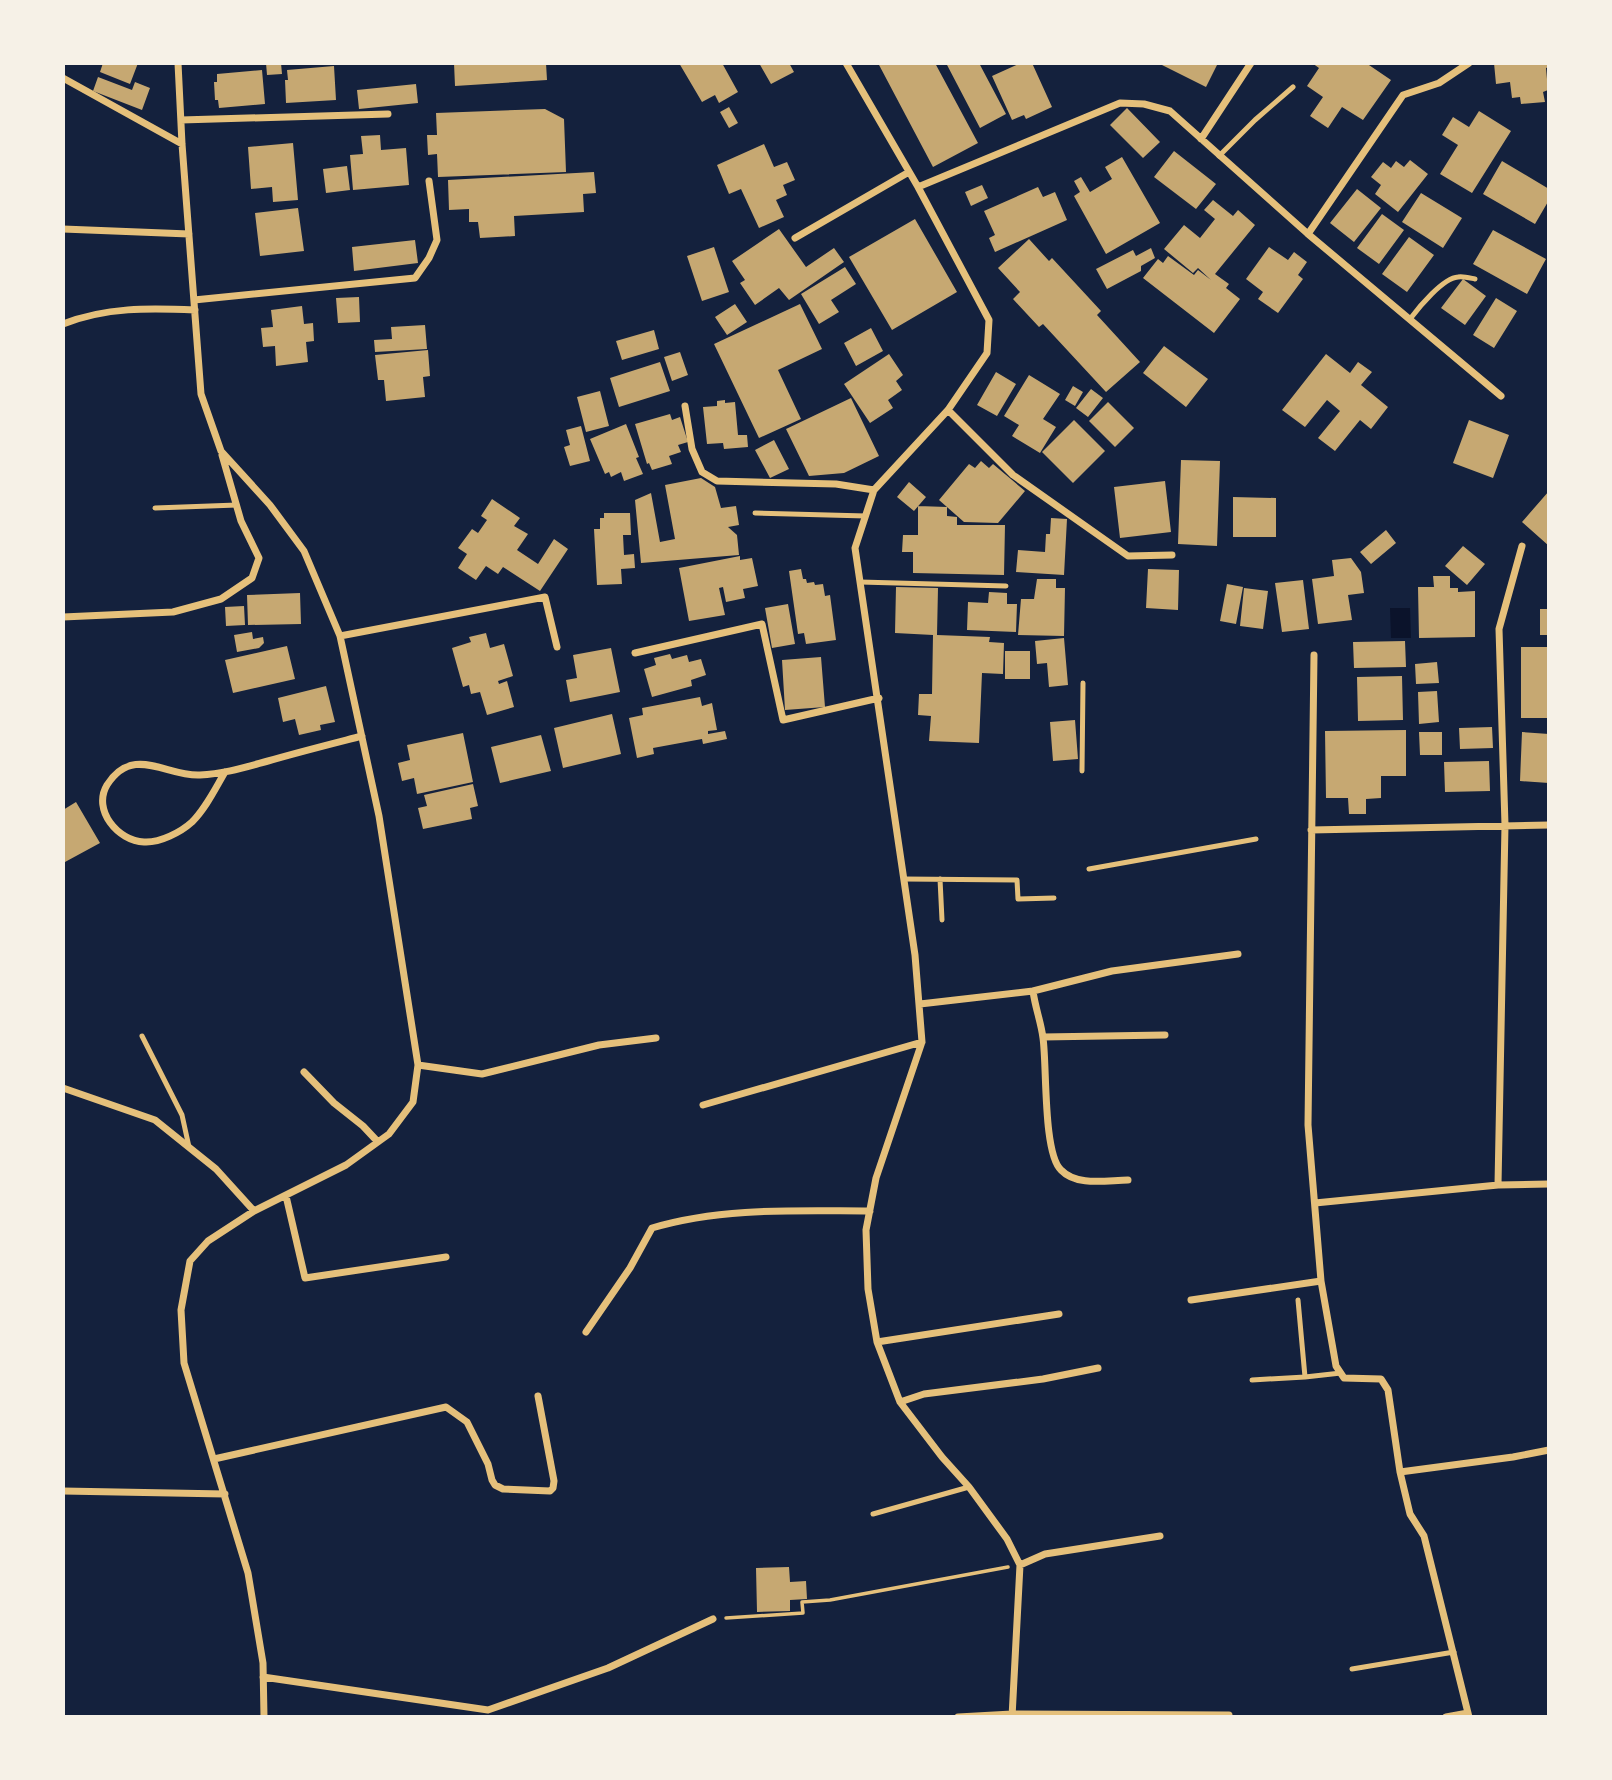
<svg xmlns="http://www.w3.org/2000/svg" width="1612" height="1780" font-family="'Asap Condensed',sans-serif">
	<rect width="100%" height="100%" fill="#14213d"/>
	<path fill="#0b132b" d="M1390 608H1410L1411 638H1391Z"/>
	<path fill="#c6a872" d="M103 63H138L130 84 100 72Z
		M266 63H281L282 74 267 75Z
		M454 63H546L547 80 455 86Z
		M679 63H722L738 92 719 103 715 95 702 102Z
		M759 63H789L794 72 771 84Z
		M878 63H935L978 143 933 167Z
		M946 63H979L1006 114 980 128Z
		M1021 63H1032L1052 107 1026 119 1024 115 1012 120 992 76Z
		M1158 63H1218L1206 87Z
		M1312 63H1366L1391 80 1363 120 1342 107 1328 128 1310 116 1323 97 1307 86 1319 68Z
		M1494 63H1549V67L1546 68 1548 90 1543 92 1545 102 1521 104 1520 97 1512 98 1510 82 1496 84Z
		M334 66 336 100 286 103 285 80H288L287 70Z
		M262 70 265 104 219 108 218 100H215L214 82H217V74Z
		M98 77 132 90 135 82 150 88 142 110 93 91Z
		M416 84 418 103 359 109 357 90Z
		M729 107 738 123 729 128 720 112Z
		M1127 108 1160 142 1143 158 1110 125Z
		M545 109 564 119 566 172 438 177 437 154 428 155 427 135H437L436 113Z
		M1479 111 1511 131 1472 193 1440 174 1458 145 1442 135 1453 117 1469 127Z
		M380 135 381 150 406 148 409 185 353 190 350 155 363 154 361 136Z
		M293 143 298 200 273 202 272 187 251 189 248 147Z
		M764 144 774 167 787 162 795 180 783 185 787 195 776 200 784 217 759 228 741 189 729 194 717 165Z
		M1174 151 1216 184 1196 209 1154 177Z
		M1122 157 1160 223 1106 254 1074 196 1080 192 1074 181 1081 177 1090 192 1112 179 1105 167Z
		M1410 160 1428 174 1398 212 1375 194 1381 185 1371 177 1383 162 1391 168 1396 161 1404 167Z
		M1502 161 1549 189V200L1535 224 1483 194Z
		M347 166 350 190 326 193 323 169Z
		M594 172 596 193 583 194 584 212 514 216 515 236 480 238 478 222H469V209L449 210 448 180Z
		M982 185 988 198 971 206 965 192Z
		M1038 187 1043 197 1055 192 1067 220 995 252 989 238 995 235 984 211Z
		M1357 189 1381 208 1354 242 1330 223Z
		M1421 193 1462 218 1443 248 1402 222Z
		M1213 200 1233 216 1238 210 1255 225 1215 274 1229 284 1226 288 1240 299 1214 333 1143 278 1158 259 1163 263 1168 256 1194 275 1198 270 1211 280 1198 268 1193 273 1164 249 1184 225 1200 238 1215 219 1204 210Z
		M298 208 304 251 260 256 255 213Z
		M1382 214 1404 230 1379 264 1357 248Z
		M915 219 957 292 892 330 849 257Z
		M779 229 806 267 834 248 844 262 789 300 779 288 755 305 740 283 745 280 732 261Z
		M1493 230 1546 259 1527 294 1473 264Z
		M1409 237 1434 255 1407 292 1382 274Z
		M1029 239 1049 261 1052 258 1101 311 1097 315 1140 362 1106 392 1043 324 1039 327 1013 299 1020 292 998 268Z
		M415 240 418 263 354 271 352 247Z
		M714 247 729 292 702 301 687 256Z
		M1269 247 1288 260 1294 252 1307 262 1298 275 1303 279 1278 313 1258 299 1263 292 1246 279Z
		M1151 248 1155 258 1141 266V271L1107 289 1096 269 1133 250 1136 256Z
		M845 267 856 284 831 300 839 312 819 324 801 294Z
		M1463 279 1486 296 1465 325 1441 308Z
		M359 297 360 322 338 323 336 298Z
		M1496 298 1517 311 1494 348 1473 335Z
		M735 304 747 322 727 335 715 317Z
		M800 304 822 349 778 370 801 419 759 438 714 344Z
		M302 306 304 324 313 323 314 341 306 342 308 362 276 366 275 346 263 347 261 328 273 327 271 310Z
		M425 325 427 349 375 352 374 340 392 339 391 327Z
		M871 328 883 351 856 366 844 343Z
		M654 330 659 349 622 360 616 341Z
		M1164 346 1208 379 1186 407 1143 373Z
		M428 350 430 376 423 377 425 397 386 401 384 380H378L375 355Z
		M680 352 688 375 672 381 664 357Z
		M889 354 903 375 896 381 902 390 888 400 893 408 870 423 844 384Z
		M1326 354 1350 373 1358 362 1372 372 1361 385 1388 407 1371 429 1360 420 1335 451 1318 438 1340 411 1327 400 1305 427 1282 410Z
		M660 362 670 391 619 407 610 378Z
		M996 372 1016 384 997 416 977 405Z
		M1029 375 1060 394 1043 419 1056 427 1040 453 1012 436 1019 425 1004 416Z
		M1073 386 1083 392 1075 406 1065 400Z
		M1091 389 1103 398 1088 417 1076 408Z
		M600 391 609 426 586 432 577 397Z
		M851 398 879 456 844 473 809 476 786 429Z
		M725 400V403L735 402 738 435H747L748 447 724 449 723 443 707 444 703 407 717 406V401Z
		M1108 402 1134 428 1115 447 1089 421Z
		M670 414 672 420 680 417 688 442 678 445 681 452 669 456 672 464 652 470 649 463 647 464 635 424Z
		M1074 420 1105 451 1073 483 1042 452Z
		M1469 420 1509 435 1493 478 1453 463Z
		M626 424 639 457 636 458 643 474 624 481 621 472 611 477 609 472 605 474 590 439Z
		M581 426 590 461 570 466 564 447 570 445 566 430Z
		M774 440 789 469 770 478 755 450Z
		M1181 460 1220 461 1217 546 1178 544Z
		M981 461 989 468 993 464 1025 491 998 523 964 522 939 500 969 464 975 468Z
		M701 478 715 487 721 508 736 506 739 525 728 527 737 535 739 555 641 563 635 500 651 493 660 542 675 539 665 485Z
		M1165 481 1171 532 1120 538 1114 487Z
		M909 482 926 497 914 511 897 497Z
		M1549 491V546L1522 522Z
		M1233 497 1276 498V537H1233Z
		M492 499 520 518 514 526 528 534 517 550 538 564 554 539 568 549 540 591 503 567 498 574 486 566 476 580 458 568 467 554 458 548 472 529 478 533 487 520 481 516Z
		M918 506 947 507V516L957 517V525H1005L1004 575 913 573V552H902L903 535H918Z
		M604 513H630L631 535H623L624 555 634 554 635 568 621 569 622 584 597 585 594 529H600V518H604Z
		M1051 518 1067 519 1064 575 1016 572 1018 550 1045 552 1046 534H1050Z
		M1386 530 1396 543 1371 564 1360 552Z
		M1463 546 1485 564 1467 585 1445 566Z
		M740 556V560L752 558 758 586 743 589 745 598 726 602 723 587 719 588 725 615 689 621 679 568Z
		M1351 558 1361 572 1364 593 1348 595 1352 620 1318 624 1312 579 1334 576 1332 560Z
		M801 569 803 579H806L807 583 814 582 815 585 823 584 825 596 830 595 836 640 806 644 804 633 798 634 789 571Z
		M1148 569 1179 570 1178 610 1146 608Z
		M1433 576H1450V588H1458V592L1475 591V637L1419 638 1418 587H1434Z
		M1037 579H1056V588H1065L1064 636 1018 635 1021 599H1034Z
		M1303 580 1309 629 1282 632 1275 583Z
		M1227 584 1243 587 1236 624 1220 621Z
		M896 587 938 588 937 635 990 637 989 642 1004 643 1003 674 982 673 979 743 929 741 931 716 918 715 919 694H932L933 635 895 633Z
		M1244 588 1268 591 1263 629 1240 626Z
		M989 592 1007 593V604H1017L1016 632 967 630 968 602 988 603Z
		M300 593 301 624 248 625 247 595Z
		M788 604 795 644 772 648 765 608Z
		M244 606 245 625 226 626 225 607Z
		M1540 609H1549V635H1540Z
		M252 632 253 639 263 637 264 643 259 648 237 652 234 635Z
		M486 633 490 648 504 644 513 676 498 681 499 684 507 681 514 707 487 715 480 692 471 694 469 685 463 687 452 648 471 642 469 637Z
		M1064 638 1068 685 1049 687 1047 663 1037 664 1035 641Z
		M1405 641 1406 667 1354 668 1353 642Z
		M287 646 295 679 233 693 225 660Z
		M1521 647H1549V718H1521Z
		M611 648 620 692 570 702 566 680 577 678 573 655Z
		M1005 651H1030V679H1005Z
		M670 654 672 659 687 655 689 662 701 659 706 675 691 680 692 686 652 697 644 669 656 665 654 658Z
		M821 657 825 707 785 710 782 660Z
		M1437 662 1439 683 1416 684 1415 664Z
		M1402 676 1403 720 1358 721 1357 677Z
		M326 686 335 722 320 725 321 730 299 735 295 719 283 722 278 698Z
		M1437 691 1439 722 1419 724 1418 692Z
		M700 697 702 706 712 703 717 730 708 731V734L725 731 727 739 703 744 702 739 653 748 654 754 637 758 629 718 643 715 642 708Z
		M612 714 621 754 563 768 554 728Z
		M1075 720 1078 759 1053 761 1050 722Z
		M1492 727 1493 748 1460 749 1459 728Z
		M1406 730V776H1381V798L1366 799V814H1349L1348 798H1326L1325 731Z
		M1419 732H1442V755H1420Z
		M1522 732 1549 734V783L1520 781Z
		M463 733 473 782 417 794 414 778 402 781 398 763 410 760 407 745Z
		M541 735 551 771 500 783 491 747Z
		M1489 761 1490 791 1445 792 1444 762Z
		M473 784 478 806 470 808 472 819 423 829 418 808 427 806 424 795Z
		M76 802 100 843 65 862 63 858V810Z
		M789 1567 790 1582 806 1581 807 1599 790 1600V1611L757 1612 756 1568Z"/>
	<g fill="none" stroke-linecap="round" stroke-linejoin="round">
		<path stroke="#e5c07b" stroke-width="3.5" d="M726 1618 803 1613 802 1602 830 1600 1008 1567"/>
		<path stroke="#e5c07b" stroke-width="5" d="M1219 156 1255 120 1293 87
			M1410 319C1419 307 1443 278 1458 277 1463 276 1470 278 1475 279
			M155 508 237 505
			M755 513 866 516
			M860 582 1006 586
			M1082 771 1083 683
			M1089 869 1256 839
			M904 879 1017 880 1018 899 1054 898
			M940 879 942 920
			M142 1036 182 1115 189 1147
			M1298 1300 1305 1377 1341 1373
			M1252 1380 1305 1377
			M873 1514 969 1487
			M1352 1669 1454 1652"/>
		<path stroke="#e5c07b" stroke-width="7" d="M178 63 182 144 201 394 221 451 270 505 304 551 340 636 379 816 418 1065 413 1102 389 1134 346 1165 254 1211 208 1241 190 1261 181 1310 184 1363 248 1573 263 1663 264 1717
			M846 63 918 187 989 320 987 353 948 410 874 490 855 548 915 955 922 1042 876 1178 866 1230 868 1289 877 1342 900 1402 942 1457 969 1487 1007 1539 1020 1565 1012 1717
			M63 78 182 144
			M181 120 388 114
			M1201 139 1251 63
			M918 187 1120 103 1144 104 1170 111 1308 234 1501 396
			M63 229 189 234
			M1308 234 1403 95 1439 83 1469 63
			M795 238 909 172
			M194 300 415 278 429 258 437 240 429 181
			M63 324C106 307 149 308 195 310
			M685 406 692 449 702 472 717 481 836 484 874 490
			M948 410 1013 475 1128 556 1172 555
			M63 617 173 612 221 599 252 578 259 558 241 521 222 455
			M340 636 545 597 557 647
			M635 653 762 624 783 720 879 698
			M1314 655 1308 1125 1321 1281 1336 1366 1344 1378 1381 1379 1388 1390 1400 1472 1410 1514 1424 1536 1469 1717
			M225 772C215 789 206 808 192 822 181 832 160 843 144 842 118 841 92 810 107 785 133 744 167 777 200 775 224 774 246 767 268 761 299 752 331 744 362 736
			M1311 830 1549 825
			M1033 991 1112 971 1238 954
			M920 1004 1033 991C1035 1007 1041 1022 1043 1038 1047 1066 1043 1153 1061 1170 1077 1187 1108 1180 1128 1180
			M1043 1037 1165 1035
			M418 1065 482 1074 599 1045 656 1038
			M304 1072 334 1103 363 1126 378 1142
			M63 1088 155 1120 216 1169 254 1211
			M703 1105 922 1042
			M1498 1185 1505 825 1499 629 1522 546
			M286 1196 305 1278 446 1257
			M1315 1203 1498 1185 1549 1184
			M1191 1300 1321 1281
			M586 1332 630 1268 652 1228C722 1207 798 1211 870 1211
			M877 1342 1059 1314
			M900 1402 924 1394 1043 1379 1098 1368
			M214 1459 446 1407 467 1422 488 1464 492 1480 495 1485 503 1489 550 1491 553 1488 554 1481 538 1396
			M1400 1472 1513 1457 1549 1450
			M63 1491 225 1494
			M1020 1565 1045 1554 1160 1536
			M263 1677 488 1710 608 1668 713 1619
			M958 1717 1012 1714 1229 1715
			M1446 1717 1468 1713"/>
	</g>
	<rect width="1612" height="1780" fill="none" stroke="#f6f1e7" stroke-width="130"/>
</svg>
